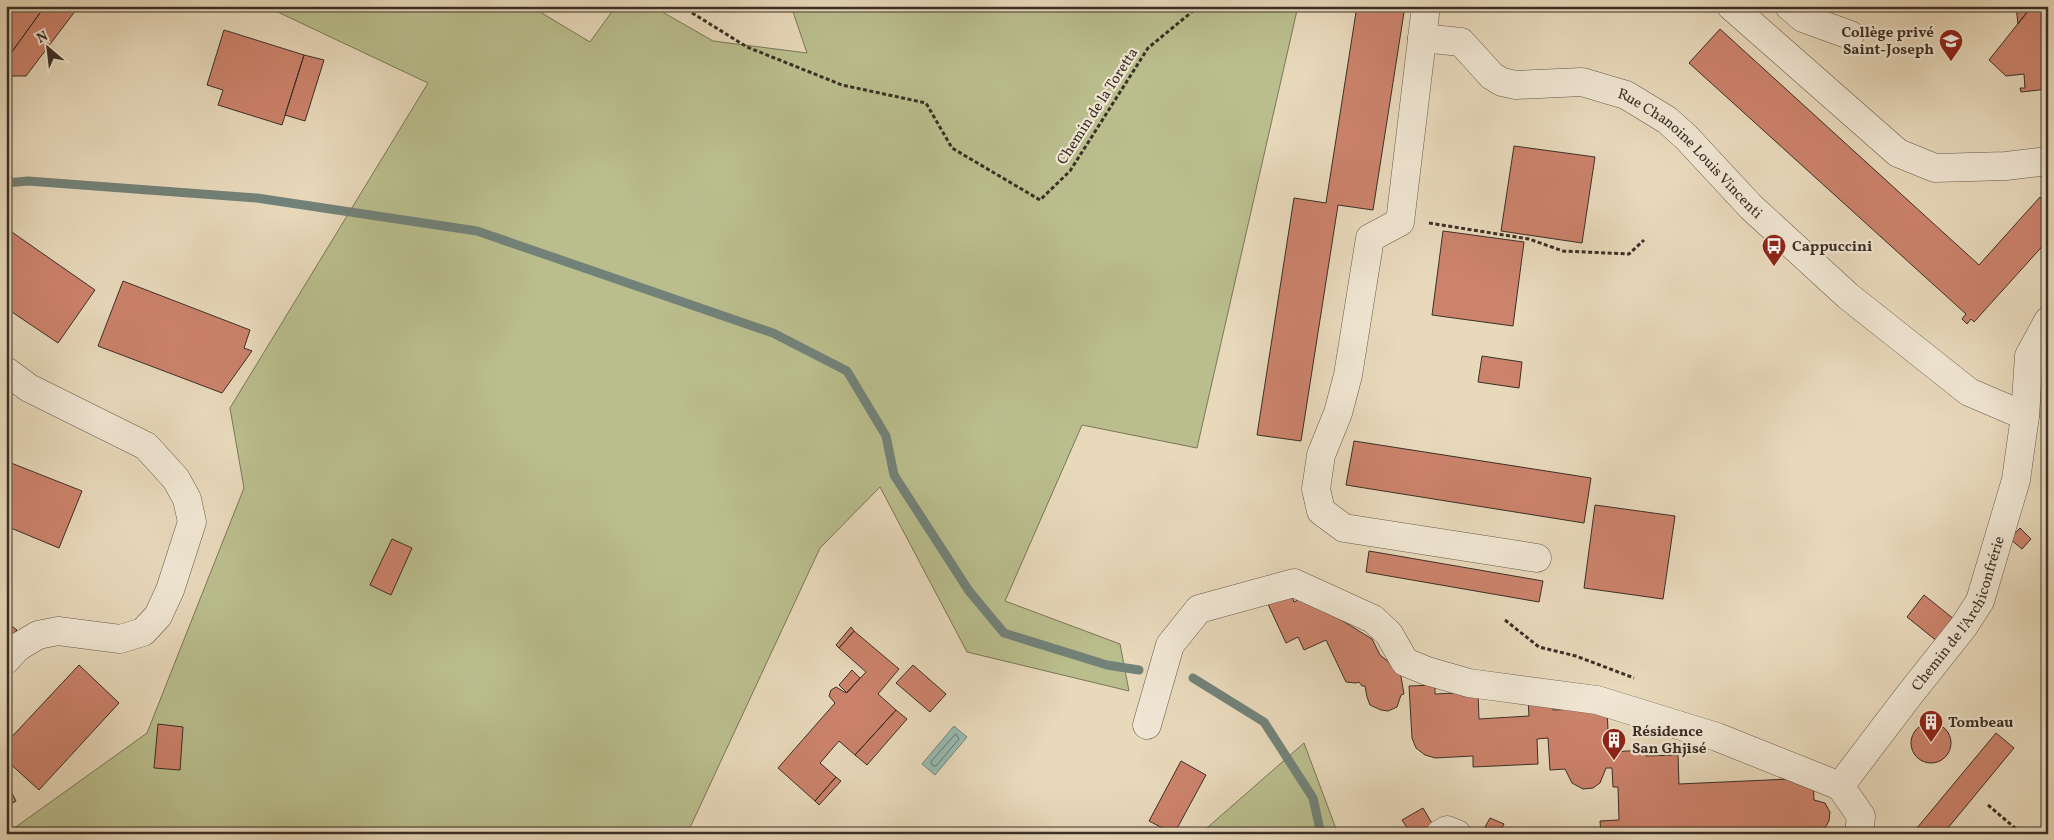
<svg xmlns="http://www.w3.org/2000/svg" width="2054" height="840" font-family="Vollkorn,serif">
	<rect width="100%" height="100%" fill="#e8d9bb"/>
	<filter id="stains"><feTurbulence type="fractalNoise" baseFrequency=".004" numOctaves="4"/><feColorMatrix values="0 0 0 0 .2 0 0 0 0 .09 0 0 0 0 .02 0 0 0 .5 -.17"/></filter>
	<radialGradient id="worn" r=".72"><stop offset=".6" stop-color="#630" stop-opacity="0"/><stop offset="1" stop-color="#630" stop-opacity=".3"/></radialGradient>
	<path fill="#babe8d" stroke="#7a765a" d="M265 6H530L590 42 616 6H652L713 41 807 53 791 6H1298L1197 448 1082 425 1005 601 1120 644 1129 691 967 652 880 487 820 548 687 834H6L147 733 244 488 230 408 428 83Z
		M1804 6H1909L1815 13Z
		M1304 743 1338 834H1200Z"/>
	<path fill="#97bab0" stroke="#728279" d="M954 726 967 737 935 775 922 764Z"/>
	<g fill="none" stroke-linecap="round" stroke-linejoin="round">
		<path stroke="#69746b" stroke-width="1" d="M956 734 959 739 936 766H933L931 762Z"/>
		<path stroke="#728279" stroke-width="9" d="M6 183 28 181 257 198 477 231 773 333 847 371 886 436 894 475 969 591 1004 633 1107 665 1139 670
			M1193 678 1264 722 1313 798 1321 834"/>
	</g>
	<path fill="#cc836c" stroke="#3b2f26" d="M12 6H45L6 60V14Z
		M45 6H79L26 76H6V60Z
		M1357 6H1405L1373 210 1338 205 1301 441 1257 435 1294 198 1326 203Z
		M2016 6H2032L2018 24Z
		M2032 6H2048V89L2021 92 2020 88H2025L2024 74 2006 76 1989 60Z
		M1720 29 1979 265 2040 197 2048 204V240L1974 322 1971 319 1967 324 1962 319 1966 314 1689 63Z
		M224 30 304 55 282 125 218 105 223 90 207 85Z
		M304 55 324 60 305 121 285 115Z
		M1514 146 1595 157 1582 243 1501 231Z
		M6 228 95 290 58 343 6 308Z
		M1443 231 1524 242 1513 326 1432 315Z
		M123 281 250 330 244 348 252 351 222 393 98 346Z
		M1482 356 1522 362 1519 388 1478 382Z
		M1354 441 1591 478 1584 523 1346 485Z
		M6 461 82 491 59 548 6 526Z
		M1595 505 1675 516 1663 599 1584 588Z
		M2020 528 2031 539 2022 549 2010 539Z
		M392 539 412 548 391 595 370 585Z
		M1369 551 1543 581 1539 602 1366 572Z
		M1290 591 1294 602 1304 597 1372 639 1380 655 1400 671 1404 694 1401 695 1397 707 1388 711 1381 710 1370 705 1367 697 1365 686H1362L1359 682 1356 683 1346 682 1326 640 1304 650 1298 637 1286 643 1267 602Z
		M1924 595 1960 624 1943 646 1907 617Z
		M6 622 17 630 6 643Z
		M851 627 854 631 839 648 836 645Z
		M854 631 899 669 878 694 896 710 855 755 839 741 820 763 836 777 815 801 778 768 835 703 829 696 831 690 836 687 846 693 866 672 839 648Z
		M79 665 119 703 39 790 6 760V743Z
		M913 665 946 694 930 712 896 683Z
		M852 670 860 678 847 693 839 685Z
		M1435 685V694L1478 692 1479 719 1529 716 1528 699 1553 698V710L1607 708 1609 752 1646 750V756L1678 755 1679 784 1813 778 1814 800 1825 803 1830 812 1829 821 1825 828 1817 834H1601L1600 821 1619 820 1618 787H1613L1612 768H1606L1600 783 1593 788 1583 789 1572 783 1565 769 1550 770 1548 738 1537 739 1538 764 1473 767V756L1435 758 1425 755 1416 748 1412 738 1409 686Z
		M896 710 907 719 867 765 855 755Z
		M1911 743a20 20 0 1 1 40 0a20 20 0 1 1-40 0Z
		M158 724 183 727 180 770 154 768Z
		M1996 733 2014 748 1943 834H1912Z
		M1181 761 1206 775 1174 834 1149 821Z
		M836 777 841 781 819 805 815 801Z
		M6 782 16 801 6 807Z
		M1423 808 1433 825 1418 834H1411L1402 820Z
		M1490 818 1504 824 1499 834 1485 827Z"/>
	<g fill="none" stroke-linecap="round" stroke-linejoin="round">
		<defs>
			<g id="minor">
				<path d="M1426 6 1400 222 1370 238 1348 375 1338 413 1321 455 1316 489 1321 511 1344 528 1537 558"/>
				<path d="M1731 6 1898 153 1935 168 2006 166 2048 161"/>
				<path d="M1789 6 1803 18 1850 35"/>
				<path id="s1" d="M1422 38 1461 42 1492 76 1502 82 1516 85 1582 82 1626 95 1667 120 1686 137 1751 207 1848 296 1969 392 2025 416"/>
				<path d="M6 371 29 388 146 446 176 479 187 499 192 522 170 590 158 616 143 632 120 639 58 631 38 635 18 647 6 660"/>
				<path d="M1147 725 1170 645 1199 609 1294 583 1373 619 1389 634 1405 662 1427 671 1469 683 1597 700 1717 737 1840 786 1861 816 1859 834"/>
				<path id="s2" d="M1840 786 1910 694 1964 626 1980 601 2016 480 2025 416 2029 356 2048 321"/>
				<path d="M1440 834 1447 830 1457 834"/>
			</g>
		</defs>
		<use href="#minor" stroke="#665a4b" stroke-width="29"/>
		<path stroke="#3b2f26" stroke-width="3" stroke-dasharray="4 2.5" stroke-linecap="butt" d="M681 6 747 47 842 85 926 103 952 148 1040 200 1070 171 1148 48 1199 6
			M1429 223 1529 239 1563 251 1629 254 1644 240
			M1505 620 1539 647 1576 656 1634 678
			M1988 805 2022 834"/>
		<use href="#minor" stroke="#f0e6d3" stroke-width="28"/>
	</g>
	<defs>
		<symbol id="school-pin" viewBox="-11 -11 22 30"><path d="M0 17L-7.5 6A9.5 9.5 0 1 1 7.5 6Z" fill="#8f2418" stroke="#f0e6d3"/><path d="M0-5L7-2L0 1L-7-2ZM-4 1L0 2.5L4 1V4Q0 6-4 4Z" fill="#fff"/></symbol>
		<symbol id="bus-pin" viewBox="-11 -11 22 30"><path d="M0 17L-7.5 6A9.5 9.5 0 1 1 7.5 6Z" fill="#8f2418" stroke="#f0e6d3"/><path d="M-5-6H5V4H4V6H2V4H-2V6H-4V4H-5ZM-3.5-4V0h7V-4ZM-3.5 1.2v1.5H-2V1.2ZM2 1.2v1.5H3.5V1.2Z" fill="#fff"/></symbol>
		<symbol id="building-pin" viewBox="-11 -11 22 30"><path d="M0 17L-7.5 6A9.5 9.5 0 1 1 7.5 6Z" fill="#8f2418" stroke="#f0e6d3"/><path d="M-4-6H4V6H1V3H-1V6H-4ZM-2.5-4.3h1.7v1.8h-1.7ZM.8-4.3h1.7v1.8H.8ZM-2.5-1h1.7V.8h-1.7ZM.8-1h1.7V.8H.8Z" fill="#fff"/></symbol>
	</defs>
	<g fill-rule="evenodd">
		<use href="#school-pin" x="1937" y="27" width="28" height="38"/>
		<use href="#bus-pin" x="1760" y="232" width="28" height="38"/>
		<use href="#building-pin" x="1917" y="708" width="28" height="38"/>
		<use href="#building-pin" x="1600" y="726" width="28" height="38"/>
	</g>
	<g text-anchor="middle" stroke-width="4.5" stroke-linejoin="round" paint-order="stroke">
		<g font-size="15" font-weight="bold" fill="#3b2f26" stroke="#f0e6d3" text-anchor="start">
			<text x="1934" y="37" text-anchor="end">Collège privé<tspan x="1934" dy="17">Saint-Joseph</tspan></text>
			<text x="1792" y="251">Cappuccini</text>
			<text x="1948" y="727">Tombeau</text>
			<text x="1632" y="736">Résidence<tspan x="1632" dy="17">San Ghjisé</tspan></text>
		</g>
		<g font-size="15" fill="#3b2f26" stroke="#f0e6d3">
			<text transform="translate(1097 106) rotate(-57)" y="5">Chemin de la Toretta</text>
			<text dy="5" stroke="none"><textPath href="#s1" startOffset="310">Rue Chanoine Louis Vincenti</textPath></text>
			<text dy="5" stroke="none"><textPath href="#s2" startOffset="211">Chemin de l'Archiconfrérie</textPath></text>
		</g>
	</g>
	<rect width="2054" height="840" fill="none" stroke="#e8d9bb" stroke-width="25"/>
	<rect x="8" y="8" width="2039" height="825" fill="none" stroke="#3b2f26" stroke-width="2.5"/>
	<rect x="12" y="12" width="2029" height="815" fill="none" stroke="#3b2f26"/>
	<g transform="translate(48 48) rotate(332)" stroke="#f0e6d3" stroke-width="4" paint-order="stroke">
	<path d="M0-4L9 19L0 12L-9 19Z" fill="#3b2f26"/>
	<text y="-8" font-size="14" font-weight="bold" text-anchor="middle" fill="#3b2f26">N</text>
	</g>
	<rect width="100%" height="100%" filter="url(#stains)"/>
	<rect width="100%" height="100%" fill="url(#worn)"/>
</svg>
